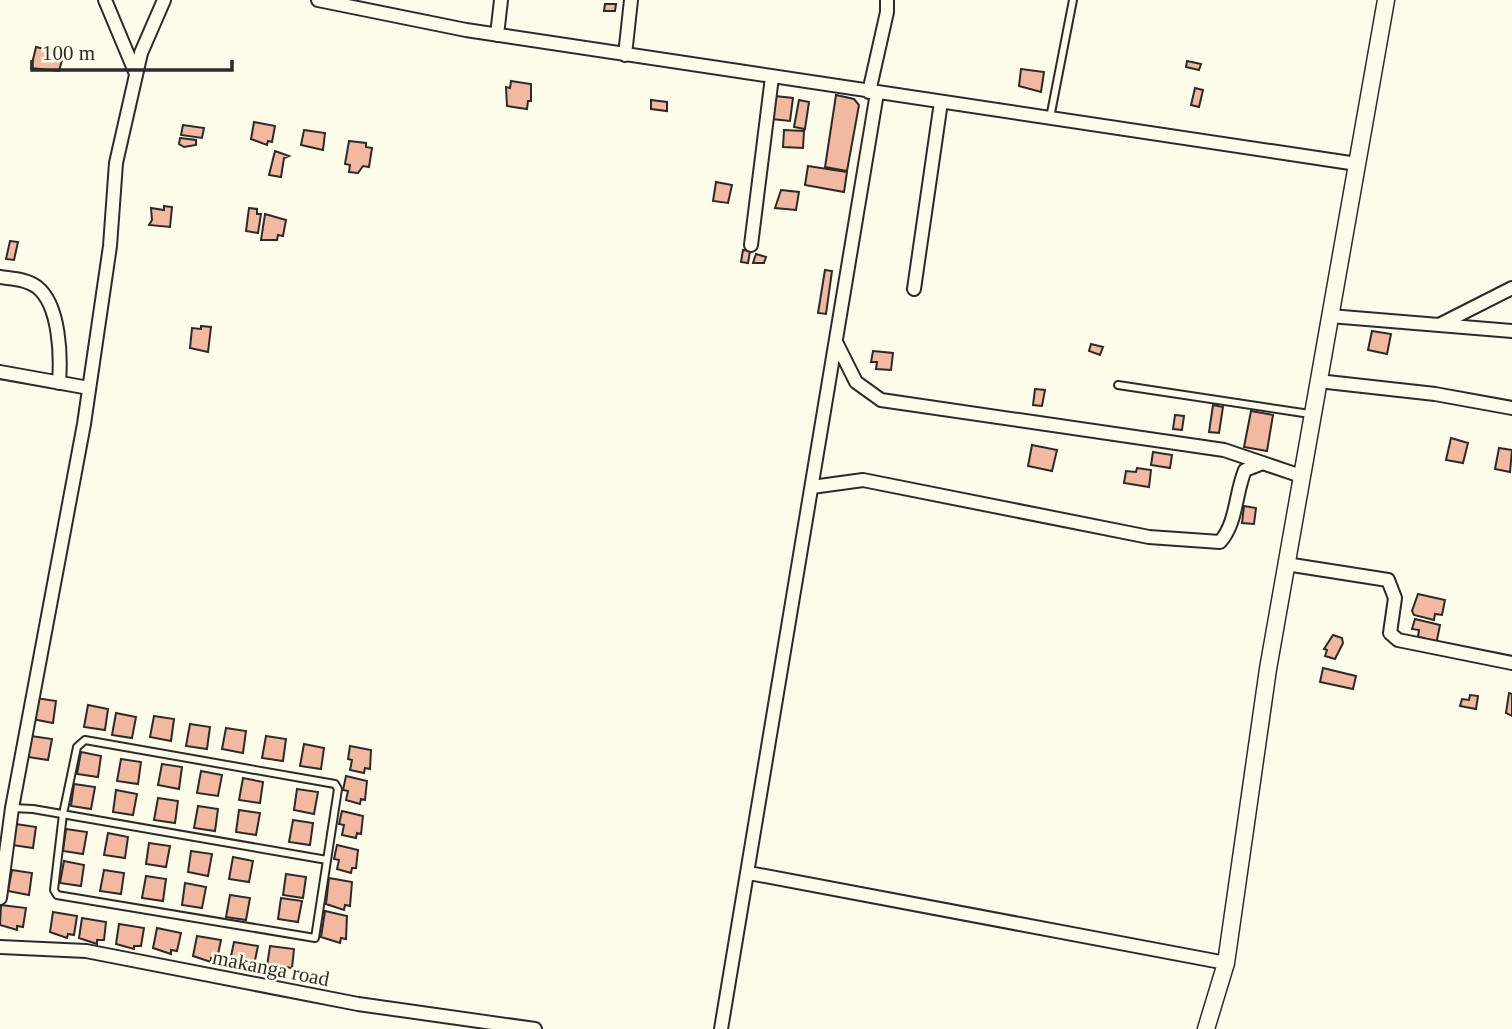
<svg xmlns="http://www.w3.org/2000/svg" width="1512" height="1029" font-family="Georgia,serif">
	<rect width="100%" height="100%" fill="#fdfbea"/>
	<path fill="#f2b8a0" stroke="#2b2b2b" stroke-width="2" d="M605 4H616L615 11H604Z
		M36 47 64 53 59 71 31 68Z
		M1187 61 1201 64 1199 70 1186 67Z
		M1021 69 1044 72 1041 92 1019 86Z
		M511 81 531 84V101H528L527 109 507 106 506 87 510 88Z
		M1195 88 1203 90 1199 107 1191 105Z
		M836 95 854 99 859 105 847 171 825 167Z
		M775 96 793 98 790 121 772 119Z
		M651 100 667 102V111L651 109Z
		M799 100 809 102 805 129 794 127Z
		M254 122 275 126 272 142 268 141 267 145 251 139Z
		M183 125 204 128 202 138 181 135Z
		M304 130 325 133 323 150 301 145Z
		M784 130 804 131 803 148 783 147Z
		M180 138 196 140V145L184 147 179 144Z
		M349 141 366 143V147L372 148 369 167 363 166 358 173 349 172 350 165 345 164Z
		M275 151 289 156 284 158 281 177 269 175Z
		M808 166 847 172 844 192 805 185Z
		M716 182 732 185 728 203 713 201Z
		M781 190 799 192 796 210 775 208Z
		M164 206 172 207 170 227 149 225 152 220 151 208 164 210Z
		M249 208 257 209V214H261L258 233 246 231Z
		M265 214 286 220 283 236 278 235 277 240H261Z
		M10 241 18 242 14 260 6 259Z
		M743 250 750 251 748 263 741 262Z
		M756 254 766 257 764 263H753Z
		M825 270 832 271 826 314 818 313Z
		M201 326 211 327 208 352 190 348 192 328 201 329Z
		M1372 331 1391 334 1387 354 1368 350Z
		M1091 344 1103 347 1100 355 1089 351Z
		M873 351 893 353 891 370 876 369 877 362H871Z
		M1035 389 1045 390 1042 406 1033 405Z
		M1213 405 1223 407 1219 433 1209 432Z
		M1251 411 1273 415 1267 451 1244 447Z
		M1175 415 1184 416 1182 430 1173 429Z
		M1451 438 1468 443 1463 463 1446 460Z
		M1032 445 1057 450 1052 471 1028 466Z
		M1499 448 1512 450 1510 472 1495 469Z
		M1153 452 1172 455 1170 468 1151 465Z
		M1137 468 1151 470 1149 487 1124 483 1126 471 1136 472Z
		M1244 506 1256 508 1254 524 1242 523Z
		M1418 594 1445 600 1442 615 1435 614 1434 620 1414 615 1412 611Z
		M1415 619 1440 625 1436 645 1423 642 1424 638 1418 637 1419 630 1412 629Z
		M1333 635 1342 638 1343 643 1335 659 1325 656 1327 650 1324 649Z
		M1323 668 1356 676 1353 689 1320 682Z
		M1509 693 1512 694V716L1506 713Z
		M1470 695 1478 696 1476 709 1460 706 1462 699 1469 700Z
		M36 698 56 701 53 723 32 719Z
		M88 705 108 709 105 730 84 727Z
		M116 713 136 717 132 738 112 735Z
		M154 716 174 719 171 741 150 737Z
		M190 724 210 727 207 749 186 746Z
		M226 728 246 731 243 753 222 749Z
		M31 736 52 739 48 760 28 757Z
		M266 736 286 739 283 761 262 758Z
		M304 744 324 748 321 769 300 766Z
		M350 746 371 750 370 769 365 768 364 773 350 770 352 760 348 759Z
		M81 752 101 756 98 777 77 774Z
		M121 759 141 762 138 784 117 781Z
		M162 764 182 767 179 789 158 785Z
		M201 771 222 775 218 796 197 793Z
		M346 776 367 781 365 800 361 799 360 804 346 800 348 791 343 790Z
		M243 778 263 782 260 803 239 800Z
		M74 784 95 787 91 809 71 806Z
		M297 789 318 792 314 814 294 810Z
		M116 790 137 794 133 815 113 812Z
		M158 798 178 801 175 823 154 820Z
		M198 806 218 809 215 831 194 828Z
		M239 810 260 813 256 835 236 832Z
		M342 811 363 816 361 834 357 833 356 838 342 835 344 825 339 824Z
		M293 820 313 823 310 845 289 842Z
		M16 824 36 827 33 848 12 845Z
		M66 829 87 832 83 854 63 851Z
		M108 833 128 837 125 858 104 855Z
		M149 843 170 846 166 867 146 864Z
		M337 845 358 850 356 868H352L351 873 337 869 339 860 334 859Z
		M191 851 212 854 208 876 188 872Z
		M233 857 253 861 249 882 229 879Z
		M64 861 84 865 81 886 60 883Z
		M12 870 32 873 29 895 8 891Z
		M104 870 124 873 121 894 100 891Z
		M286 874 306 877 303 898 283 895Z
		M146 876 166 879 163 901 142 898Z
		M329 878 352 882 350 906 345 905 344 910 326 904Z
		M185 883 206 887 202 908 182 905Z
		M230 895 250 898 246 920 226 917Z
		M281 898 302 901 298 922 278 919Z
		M1 905 26 908 23 927 17 926V930L0 925Z
		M325 911 347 916 346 939 341 938 340 943 321 937Z
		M53 912 77 916 74 935 68 934 67 938 50 932Z
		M82 918 106 922 104 940H97V944L79 938Z
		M119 924 144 928 141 946H134V949L116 944Z
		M157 928 181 933 177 951 171 950V954L153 948Z
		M197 936 221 940 217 959 211 958V962L193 956Z
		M234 942 258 946 254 965 248 964 247 968 230 961Z
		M270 946 294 949 292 968 285 967V972L267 966Z"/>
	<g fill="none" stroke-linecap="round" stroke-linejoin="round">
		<defs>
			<path id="service" d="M1050 118 1073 0
				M1118 385 1310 414
				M85 740 335 784 338 789 315 938 57 895 54 890 63 814 77 747Z
				M12 808 33 809 327 860"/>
			<path id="minor" d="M105 0 136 74
				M318 0 466 30 1357 164
				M497 35 501 0
				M625 55 631 0
				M869 92 887 12V0
				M751 245 772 77
				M0 277C13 279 26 279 37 287 60 305 61 356 59 383
				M914 289 941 102
				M1330 316 1512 331
				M1439 325 1512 288
				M836 342 856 382 881 400 1224 450 1301 476
				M0 372 89 388
				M1318 381 1435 394 1512 408
				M812 487 863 480 1149 537 1220 542C1237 523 1235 494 1245 470L1263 463
				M1286 564 1388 580 1395 598 1390 633 1398 640 1512 663
				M749 873 1226 963
				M0 898 12 808 84 424 110 246 116 163 141 53 164 0
				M0 947 86 951 358 1004 535 1029
				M721 1029 877 93"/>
			<path id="tertiary" d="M1206 1029 1226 963 1268 669 1386 0"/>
		</defs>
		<use href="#service" stroke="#2b2b2b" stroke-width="10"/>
		<use href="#minor" stroke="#2b2b2b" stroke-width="16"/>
		<use href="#tertiary" stroke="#2b2b2b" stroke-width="19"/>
		<use href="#service" stroke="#fdfbea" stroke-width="6"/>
		<use href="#minor" stroke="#fdfbea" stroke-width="12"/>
		<use href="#tertiary" stroke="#fdfbea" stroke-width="16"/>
	</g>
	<g text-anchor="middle" stroke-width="5" stroke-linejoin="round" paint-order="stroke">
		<g font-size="21" fill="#2b2b2b" stroke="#fdfbea">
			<text transform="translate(271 968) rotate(11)" y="7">makanga road</text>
		</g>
	</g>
	<path d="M32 60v10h200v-10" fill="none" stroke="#2b2b2b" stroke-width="3.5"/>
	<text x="42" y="60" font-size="21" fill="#2b2b2b" stroke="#fdfbea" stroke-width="5" paint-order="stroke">100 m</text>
</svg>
